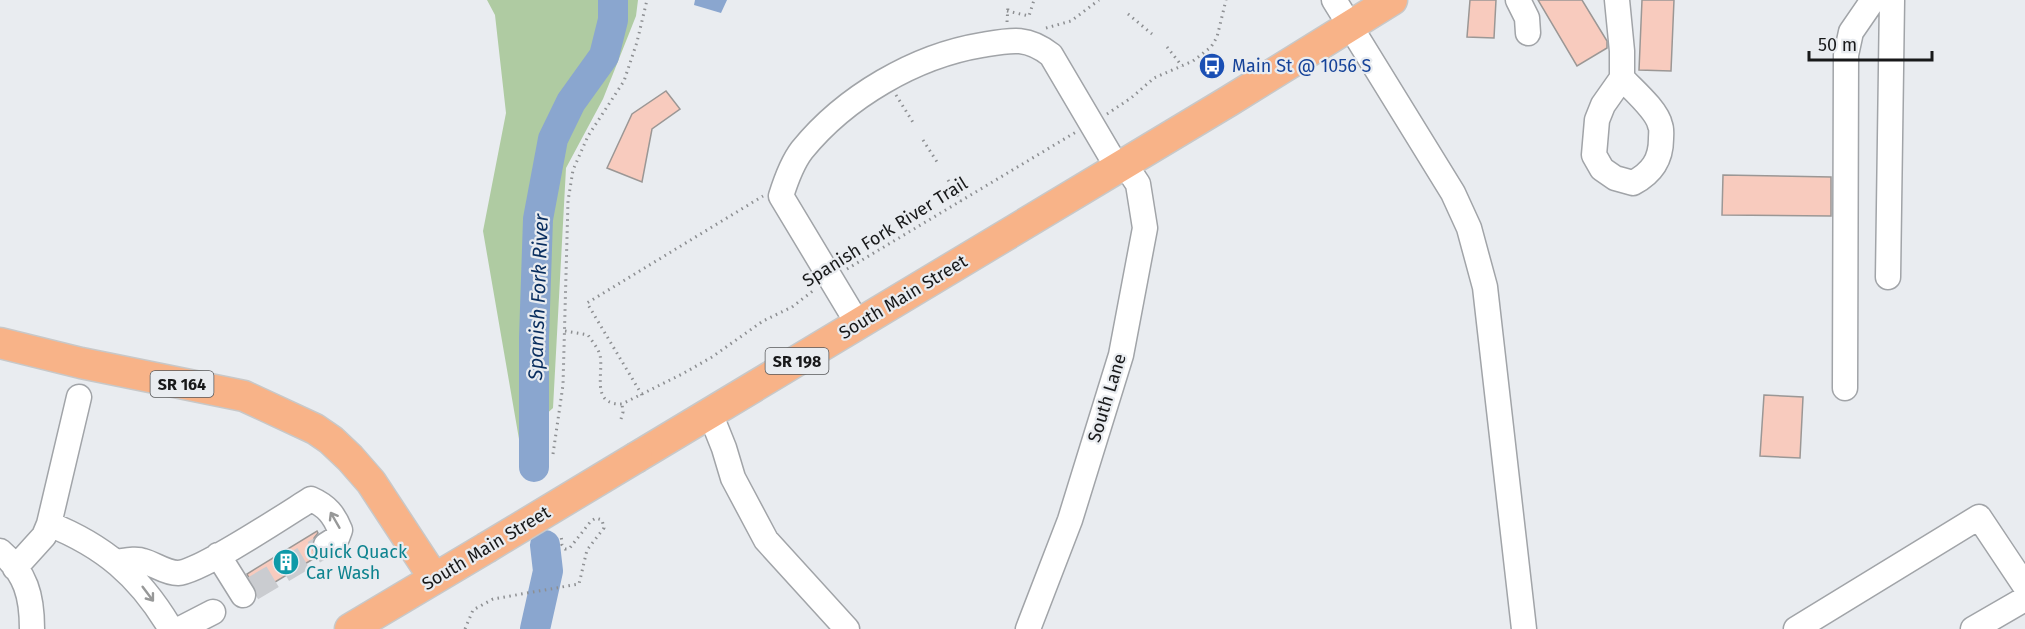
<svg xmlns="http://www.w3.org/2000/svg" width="2025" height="629" font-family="'Fira Sans',sans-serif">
	<rect width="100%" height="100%" fill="#e9ecf0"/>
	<path fill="#afcba2" d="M487 0H638L636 16 603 99 566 168 553 408 519 439 483 231 506 113 495 15Z"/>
	<path fill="#8aa6cf" d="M695 0H727L721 13 694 5Z"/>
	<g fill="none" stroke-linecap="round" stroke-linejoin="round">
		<path stroke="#8aa6cf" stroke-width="30" d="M534 467V338L538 219 553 139 571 102 604 56 613 20V0
			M535 629 548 571 545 545"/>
	</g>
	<path fill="#f8cbbe" stroke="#9b9795" stroke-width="1.5" d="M1470 0H1496L1494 38 1467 37Z
		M1538 0H1582L1607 41V48L1577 66Z
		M1642 0H1674L1671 71 1639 70Z
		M666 91 680 109 652 129 642 182 607 168 632 114Z
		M1723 175 1831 177V216L1722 215Z
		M1764 395 1803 397 1800 458 1760 456Z
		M317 531 318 533 314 538 312 545 314 552 318 556 257 593 247 574Z"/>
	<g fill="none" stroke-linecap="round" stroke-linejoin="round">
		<path stroke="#caccd0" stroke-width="24" stroke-dasharray="24 12" stroke-linecap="butt" d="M252 589 326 545"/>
		<defs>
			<path id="minor" d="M1334 0 1453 193 1469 228 1485 287 1524 629
				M1518 0 1527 18 1528 33
				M1617 0 1622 51V78L1603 105 1597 120 1594 155 1602 169 1615 178 1633 183C1652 173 1661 160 1661 139 1661 135 1662 129 1660 125 1657 110 1632 89 1622 78
				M1888 277 1892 0
				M858 324 781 196C786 180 792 163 802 150 845 97 915 56 982 45 1011 40 1027 36 1051 55L1117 167
				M1845 388 1846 55 1851 32 1873 0
				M710 413 724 448 733 478 766 540 847 629
				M49 524C104 546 139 576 169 626L176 629
				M0 551C26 573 32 596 32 629
				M218 555 243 595
				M116 562C124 561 136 558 143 561 155 564 165 573 178 573 200 572 287 514 311 499 327 506 334 515 340 530L337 538 326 545
				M15 568 44 536 49 524 79 397
				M180 629 213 612
				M1028 629 1070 520 1121 355 1145 228 1138 184 1124 163
				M1796 629 1979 517 2025 586
				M1973 629 2025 599"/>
			<path id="major" d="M0 343 81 363 244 396 315 429 331 440 350 458 371 482 434 578
				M637 457 1229 101 1392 0
				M350 629 486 548"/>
		</defs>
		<use href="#minor" stroke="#a1a4a8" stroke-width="27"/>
		<use href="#major" stroke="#c8c8c8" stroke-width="33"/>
		<path stroke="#8d8f92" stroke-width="3" stroke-dasharray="1.5 4.5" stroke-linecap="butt" d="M1007 11 1029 16 1034 0
			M1128 14 1152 34
			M1007 22 1008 6
			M1046 28 1071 21 1099 0
			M1167 47 1182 66
			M896 95 914 124
			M1107 114 1131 98 1154 78 1193 61 1211 47 1217 37 1226 0
			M923 140 939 165
			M948 180 961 201
			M847 269 1076 132
			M565 331 588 335C592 341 598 348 600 355 604 373 590 405 622 404L684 373 712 357 763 321 792 307 814 290
			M642 395 587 303 763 196
			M621 419 623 412 622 404
			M553 454 563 385 568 201 573 170 588 136 624 81 637 42 647 0
			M465 629 473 610 493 599 579 584 587 550 604 528 602 520 596 518 591 521 569 549H565L562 545 561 534"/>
		<use href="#minor" stroke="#fff" stroke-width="24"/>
		<use href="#major" stroke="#f8b388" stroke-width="30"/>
		<defs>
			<path id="major-bridge" d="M486 548 637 457"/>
		</defs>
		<use href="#major-bridge" stroke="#c8c8c8" stroke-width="33" stroke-linecap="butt"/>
		<use href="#major-bridge" stroke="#f8b388" stroke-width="30"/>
	</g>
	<defs><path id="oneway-shaft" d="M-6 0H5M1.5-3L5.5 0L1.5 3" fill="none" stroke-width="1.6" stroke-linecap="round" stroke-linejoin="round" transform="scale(1.5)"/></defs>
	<g stroke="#979898">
		<use href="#oneway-shaft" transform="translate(335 520) rotate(-120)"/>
		<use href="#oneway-shaft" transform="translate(148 594) rotate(53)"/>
	</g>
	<defs>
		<symbol id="bus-disc" viewBox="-11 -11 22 22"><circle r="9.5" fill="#1a4fb4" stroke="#e9ecf0"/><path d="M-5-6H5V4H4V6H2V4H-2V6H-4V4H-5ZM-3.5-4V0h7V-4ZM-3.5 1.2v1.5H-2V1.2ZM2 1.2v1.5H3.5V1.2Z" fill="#fff"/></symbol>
		<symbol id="building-disc" viewBox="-11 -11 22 22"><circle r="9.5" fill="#0f9aa8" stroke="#e9ecf0"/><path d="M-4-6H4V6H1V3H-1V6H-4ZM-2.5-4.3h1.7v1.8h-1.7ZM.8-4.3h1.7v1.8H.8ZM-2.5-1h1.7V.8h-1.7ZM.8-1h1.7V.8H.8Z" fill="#fff"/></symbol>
	</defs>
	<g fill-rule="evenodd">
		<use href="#bus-disc" x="1197" y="51" width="30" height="30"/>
		<use href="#building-disc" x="271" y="547" width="30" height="30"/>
	</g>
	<g text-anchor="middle" stroke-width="4.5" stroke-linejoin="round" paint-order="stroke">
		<g fill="#e9ecf0" stroke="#57585a" stroke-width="1.5">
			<rect x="765.5" y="348" width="63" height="26" rx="4.5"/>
			<rect x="150.5" y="371" width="63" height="26" rx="4.5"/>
		</g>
		<g font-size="16" font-weight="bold" fill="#18191a">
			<text x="797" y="367">SR 198</text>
			<text x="182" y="390">SR 164</text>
		</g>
		<g font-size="18" fill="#164399" stroke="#e9ecf0" text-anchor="start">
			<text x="1232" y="72">Main St @ 1056 S</text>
		</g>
		<g font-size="18" fill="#18191a" stroke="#e9ecf0">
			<text transform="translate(885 232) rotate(-32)" y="6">Spanish Fork River Trail</text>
			<text transform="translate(903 297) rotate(-31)" y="6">South Main Street</text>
			<text transform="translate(1107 398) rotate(-73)" y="6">South Lane</text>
			<text transform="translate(486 548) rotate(-31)" y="6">South Main Street</text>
		</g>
		<g font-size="18" fill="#0d838f" stroke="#e9ecf0" text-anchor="start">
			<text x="306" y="558">Quick Quack<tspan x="306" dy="21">Car Wash</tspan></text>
		</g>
		<g font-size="20" font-style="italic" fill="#092e5f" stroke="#e9ecf0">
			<text transform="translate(538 297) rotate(-88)" y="7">Spanish Fork River</text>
		</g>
	</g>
	<path d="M1809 51v9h123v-9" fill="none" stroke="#18191a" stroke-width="3"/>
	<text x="1818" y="51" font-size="18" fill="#18191a" stroke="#e9ecf0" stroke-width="4.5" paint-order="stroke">50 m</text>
</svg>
